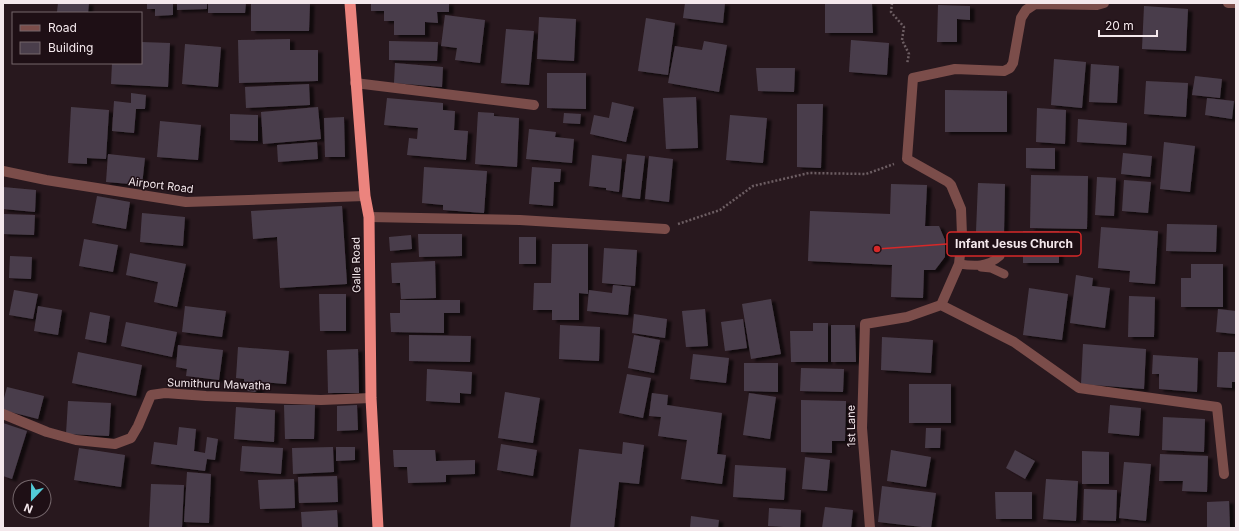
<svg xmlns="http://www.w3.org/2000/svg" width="1239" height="531" font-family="Inter,sans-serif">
	<defs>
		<filter id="shadow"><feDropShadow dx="4.5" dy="2.5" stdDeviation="1" flood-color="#0009"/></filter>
	</defs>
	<rect width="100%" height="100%" fill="#28181e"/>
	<path fill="#4a3e4b" filter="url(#shadow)" d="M58 3H89L88 13 57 12Z
		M147 3H173V15L155 16V9H147Z
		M177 3H207V9L177 10Z
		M208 3H246L245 13H208Z
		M251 3H310L309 31H251Z
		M371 3H449V12H437L438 23 425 22V35H394V21H384V11H371Z
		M685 3H725L723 23 683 18Z
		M825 3H872L873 33H825Z
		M938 5 970 6V20L957 19V42H937Z
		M1144 6 1188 9 1186 51 1142 49Z
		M445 15 485 20 480 63 455 60 457 48 441 46Z
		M539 17 576 19 574 61 537 59Z
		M646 18 675 23 668 75 638 71Z
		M506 29 534 31 529 85 501 83Z
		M290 39V50H318V81L239 83 238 40Z
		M851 40 889 43 887 75 849 72Z
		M389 41 438 42 437 61 389 60Z
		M704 41 727 45 719 92 668 83 675 46 702 50Z
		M141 42 170 43 168 87 111 84 112 63H141Z
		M185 44 221 47 218 87 182 84Z
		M1054 59 1086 62 1082 108 1051 105Z
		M395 63 443 67 442 87 394 83Z
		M1091 64 1119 66 1117 103 1089 102Z
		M756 68H795L794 92 758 91Z
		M547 73H586V109L547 108Z
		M1195 76 1222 79 1220 98 1192 95Z
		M1146 81 1188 83 1186 117 1144 114Z
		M309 84 310 105 246 108 245 87Z
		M945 90 1007 91V132H945Z
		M131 93 146 95 145 109H136L134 133 112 131 114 101 131 103Z
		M696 97 698 148 666 149 663 98Z
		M387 98 443 103V110L455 111 454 130 468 131 466 160 407 155 409 138 417 139 418 128 384 125Z
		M1207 98 1234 101 1232 119 1205 115Z
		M612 102 634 107 626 142 590 134 594 115 609 118Z
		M797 104H823L821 168 797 167Z
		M71 107 109 110 106 159 87 158V164L68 163Z
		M318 107 321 139 263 144 261 112Z
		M1037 108 1066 110 1065 144 1036 142Z
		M478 112 494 113V116L519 118 517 167 475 164Z
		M564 113 581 114 580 124 563 123Z
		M230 114 258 115V141L230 140Z
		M730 115 767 118 763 163 726 160Z
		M344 117 345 157H325L324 118Z
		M1078 119 1127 123 1126 145 1077 142Z
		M160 121 201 125 198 160 157 157Z
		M529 129 556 132 555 137 574 139 572 163 526 159Z
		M317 142 318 159 278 162 277 145Z
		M1164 142 1195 146 1190 192 1160 189Z
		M1026 148H1055V169L1026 168Z
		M1123 153 1152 156 1150 177 1121 174Z
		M108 154 145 158 142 185 106 182Z
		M627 154 645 156 640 199 622 197Z
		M592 155 622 159 619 192 606 190V188L589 186Z
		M649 156 673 159 669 202 645 199Z
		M424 167 487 171 484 213 443 210V205L422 203Z
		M532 167 561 169 560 182H554L553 206 529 204Z
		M1031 175 1088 176 1087 229 1030 228Z
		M1097 177 1116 178 1114 216 1095 215Z
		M1124 180 1151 182 1148 213 1122 211Z
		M978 183 1005 184 1004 233 976 232Z
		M891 184 927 185 925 226H939L945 240V257L935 270H924L923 298 891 297 892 265 808 261 810 211 890 214Z
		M3 187 36 190 35 212 3 209Z
		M97 196 130 202 126 229 92 223Z
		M342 206 347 284 280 288 277 237 253 239 251 211Z
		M142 213 185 217 183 246 140 242Z
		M3 214 35 215 34 235 3 234Z
		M1167 224 1217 225 1216 252 1166 251Z
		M1101 227 1158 231 1155 284 1129 282 1130 271 1098 268Z
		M1023 231H1059V263H1023Z
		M418 234H462V256L419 257Z
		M411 235 412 249 390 251 389 237Z
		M519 237H536V264H519Z
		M84 239 118 245 113 272 79 266Z
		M552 244H588V294L579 293V320H552V310H533L534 283H551Z
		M604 248 637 250 635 286 602 283Z
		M130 253 186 264 177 307 154 302 158 282 126 275Z
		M10 256 32 257 31 279 9 278Z
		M435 261 436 298 401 299 400 283H392L391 263Z
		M1191 264H1223V307H1181V278H1191Z
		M1076 275 1093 278 1092 286 1110 288 1105 328 1070 323Z
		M613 285 631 287 628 315 587 311 589 290 612 293Z
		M1029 288 1068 294 1062 340 1023 335Z
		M14 290 38 294 33 319 9 315Z
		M319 294H346V331H320Z
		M1129 296 1155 297 1154 337H1128Z
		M771 299 781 354 751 359 742 304Z
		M400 300H460V313H444V333L391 332 390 313H400Z
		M38 306 62 310 58 335 34 331Z
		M185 306 226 311 222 337 182 332Z
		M705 309 708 346 686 347 682 311Z
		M1218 309 1236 311V334L1216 332Z
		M90 312 110 316 106 343 85 339Z
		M634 314 667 319 665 338 632 333Z
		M743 319 747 348 725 351 721 322Z
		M126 322 177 332 172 357 121 346Z
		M813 323H828V362H791L790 331H813Z
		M560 325 600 327 599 361 559 359Z
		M831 325H855L856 362H831Z
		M409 335 471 336 470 362 409 361Z
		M634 335 660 340 654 373 628 368Z
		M882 337 933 340 931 373 881 370Z
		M1083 344 1146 349 1144 389 1081 384Z
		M178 345 223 350 219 380 186 376 187 369 176 367Z
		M238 347 289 351 286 384 261 382V388L255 392 248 391 244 386V379L236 378Z
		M358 349 359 393H328L327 350Z
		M78 352 142 365 136 396 72 383Z
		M1218 352H1236V382H1232V388L1217 387Z
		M693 354 729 358 726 383 690 379Z
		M1153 355 1198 358 1197 392 1159 389V374H1152Z
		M744 363H778V392L744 391Z
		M801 368 844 369 843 392 800 391Z
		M427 369 472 372 471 394 460 393V403L426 401Z
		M627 374 651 378 643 418 619 413Z
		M909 384H951V423H909Z
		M7 387 44 396 38 419 3 410V402Z
		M505 392 540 398 533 443 498 438Z
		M652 393 668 395 667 405 722 413 717 454 726 455 722 484 681 479 687 440 658 436 661 417 649 416Z
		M749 393 776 397 770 439 743 435Z
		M801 400 846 401 845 441H832V453L801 452Z
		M68 401 111 403 109 436 66 434Z
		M284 405H315L314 439H285Z
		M357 405 358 430 337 431V406Z
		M1110 405 1141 408 1139 436 1108 433Z
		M236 407 275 410 274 442 234 439Z
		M1163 417 1205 419 1204 452 1162 450Z
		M3 423 27 431 12 479 3 476Z
		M179 427 196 429 194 451 205 453 207 437 218 439 215 460 207 459 205 471 151 464 154 442 177 445Z
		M926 428H941L940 448H925Z
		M623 442 644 445 639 484 619 482 614 528H570L579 449 622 454Z
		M501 444 537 450 533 476 497 470Z
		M242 446 283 448 281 474 240 471Z
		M333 447 334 472 293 474 292 448Z
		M336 447H355V460L336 461Z
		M79 448 125 455 121 487 74 480Z
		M393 450H435L436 461 475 460V474L446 475V482L408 483 407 467H394Z
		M891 450 931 457 926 487 887 481Z
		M1015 450 1035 461 1025 479 1006 468Z
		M1082 451 1109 452V484H1082Z
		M1160 454 1208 456 1207 492 1182 491 1183 481H1159Z
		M805 457 830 460 827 491 802 489Z
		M1124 462 1151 464 1146 521 1119 518Z
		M735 465 786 468 784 500 733 497Z
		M187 472 211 474 209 523 184 522Z
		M337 476 338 502 299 503 298 477Z
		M294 479 295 508 260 509 258 480Z
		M1046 479 1078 481 1076 521 1043 519Z
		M151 484 184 485 182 528 149 527Z
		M882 486 936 493 931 528 878 522Z
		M1084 489 1117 490 1116 521 1083 520Z
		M995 492H1032V519H996Z
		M1229 501 1230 528H1207V502Z
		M825 507 853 510 851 528H822Z
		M769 508 801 510 800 528 768 526Z
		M337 510 338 528H302L301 512Z
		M691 516 719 520 718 528H690Z"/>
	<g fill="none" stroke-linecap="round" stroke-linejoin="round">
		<path stroke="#6d5e63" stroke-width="2.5" stroke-dasharray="2 2" stroke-linecap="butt" d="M892 3 891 12 904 27 902 40 909 54 907 64
			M678 224 720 210 753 186 809 173 866 174 894 164"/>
		<path stroke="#7b4d4a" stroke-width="9" d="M959 264C974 266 988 267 1000 256
			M981 267 991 268 1004 274"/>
		<path stroke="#7b4d4a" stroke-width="10" d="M1228 3H1236
			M355 83 534 105
			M3 171 46 180 186 202 365 196
			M369 217 520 220 665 229
			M941 305 1014 342 1079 388 1217 407 1224 474
			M3 414 47 432 76 440 115 444 131 438 138 426 151 395 165 393 206 396 321 400 371 398
			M870 528 862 428 865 324 907 317 941 305 959 264 962 235 961 209 951 185 948 182 907 159 913 78 955 69 1004 71 1010 68 1013 63 1021 18 1026 10 1035 4 1097 5 1104 3"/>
		<path stroke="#ec847e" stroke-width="11" d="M350 3 365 196 369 217 371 398 378 528"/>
	</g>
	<g text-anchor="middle" stroke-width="3" stroke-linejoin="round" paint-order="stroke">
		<g font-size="11" fill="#f4e8ec" stroke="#1e0f15">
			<text transform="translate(161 185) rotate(7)" y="4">Airport Road</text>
			<text transform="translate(356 265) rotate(-91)" y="4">Galle Road</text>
			<text transform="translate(219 384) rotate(2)" y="4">Sumithuru Mawatha</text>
			<text transform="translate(851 426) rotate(-91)" y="4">1st Lane</text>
		</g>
	</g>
	<path fill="none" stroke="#d62828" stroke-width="1.5" d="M877 249L947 244"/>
	<circle fill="#d62828" stroke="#1e0f15" stroke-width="1.5" cx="877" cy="249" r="4"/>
	<rect fill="#1e0f15" stroke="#d62828" stroke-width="1.5" x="947" y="232" width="134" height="24" rx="4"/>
	<g font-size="12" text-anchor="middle" font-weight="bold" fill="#f4e8ec">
		<text x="1014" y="248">Infant Jesus Church</text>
	</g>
	<rect width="1239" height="531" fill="none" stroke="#f4e8ec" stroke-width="8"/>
	<rect x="12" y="12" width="130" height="52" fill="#1e0f15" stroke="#74666b"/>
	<rect x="20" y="25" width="20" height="6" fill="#7b4d4a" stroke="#74666b"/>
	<text x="48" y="32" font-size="12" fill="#f4e8ec">Road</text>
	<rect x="20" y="42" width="20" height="12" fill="#4a3e4b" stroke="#74666b"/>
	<text x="48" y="52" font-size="12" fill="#f4e8ec">Building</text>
	<g transform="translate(32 499) rotate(202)"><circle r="19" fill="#1e0f15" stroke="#74666b"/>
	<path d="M0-3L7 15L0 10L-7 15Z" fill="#52cbd7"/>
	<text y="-6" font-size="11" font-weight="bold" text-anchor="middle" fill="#f4e8ec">N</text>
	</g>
	<path d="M1099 30v6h58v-6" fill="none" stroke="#f4e8ec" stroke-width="2"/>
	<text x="1105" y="30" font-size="12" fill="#f4e8ec" stroke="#1e0f15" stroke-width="3" paint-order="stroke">20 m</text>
</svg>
